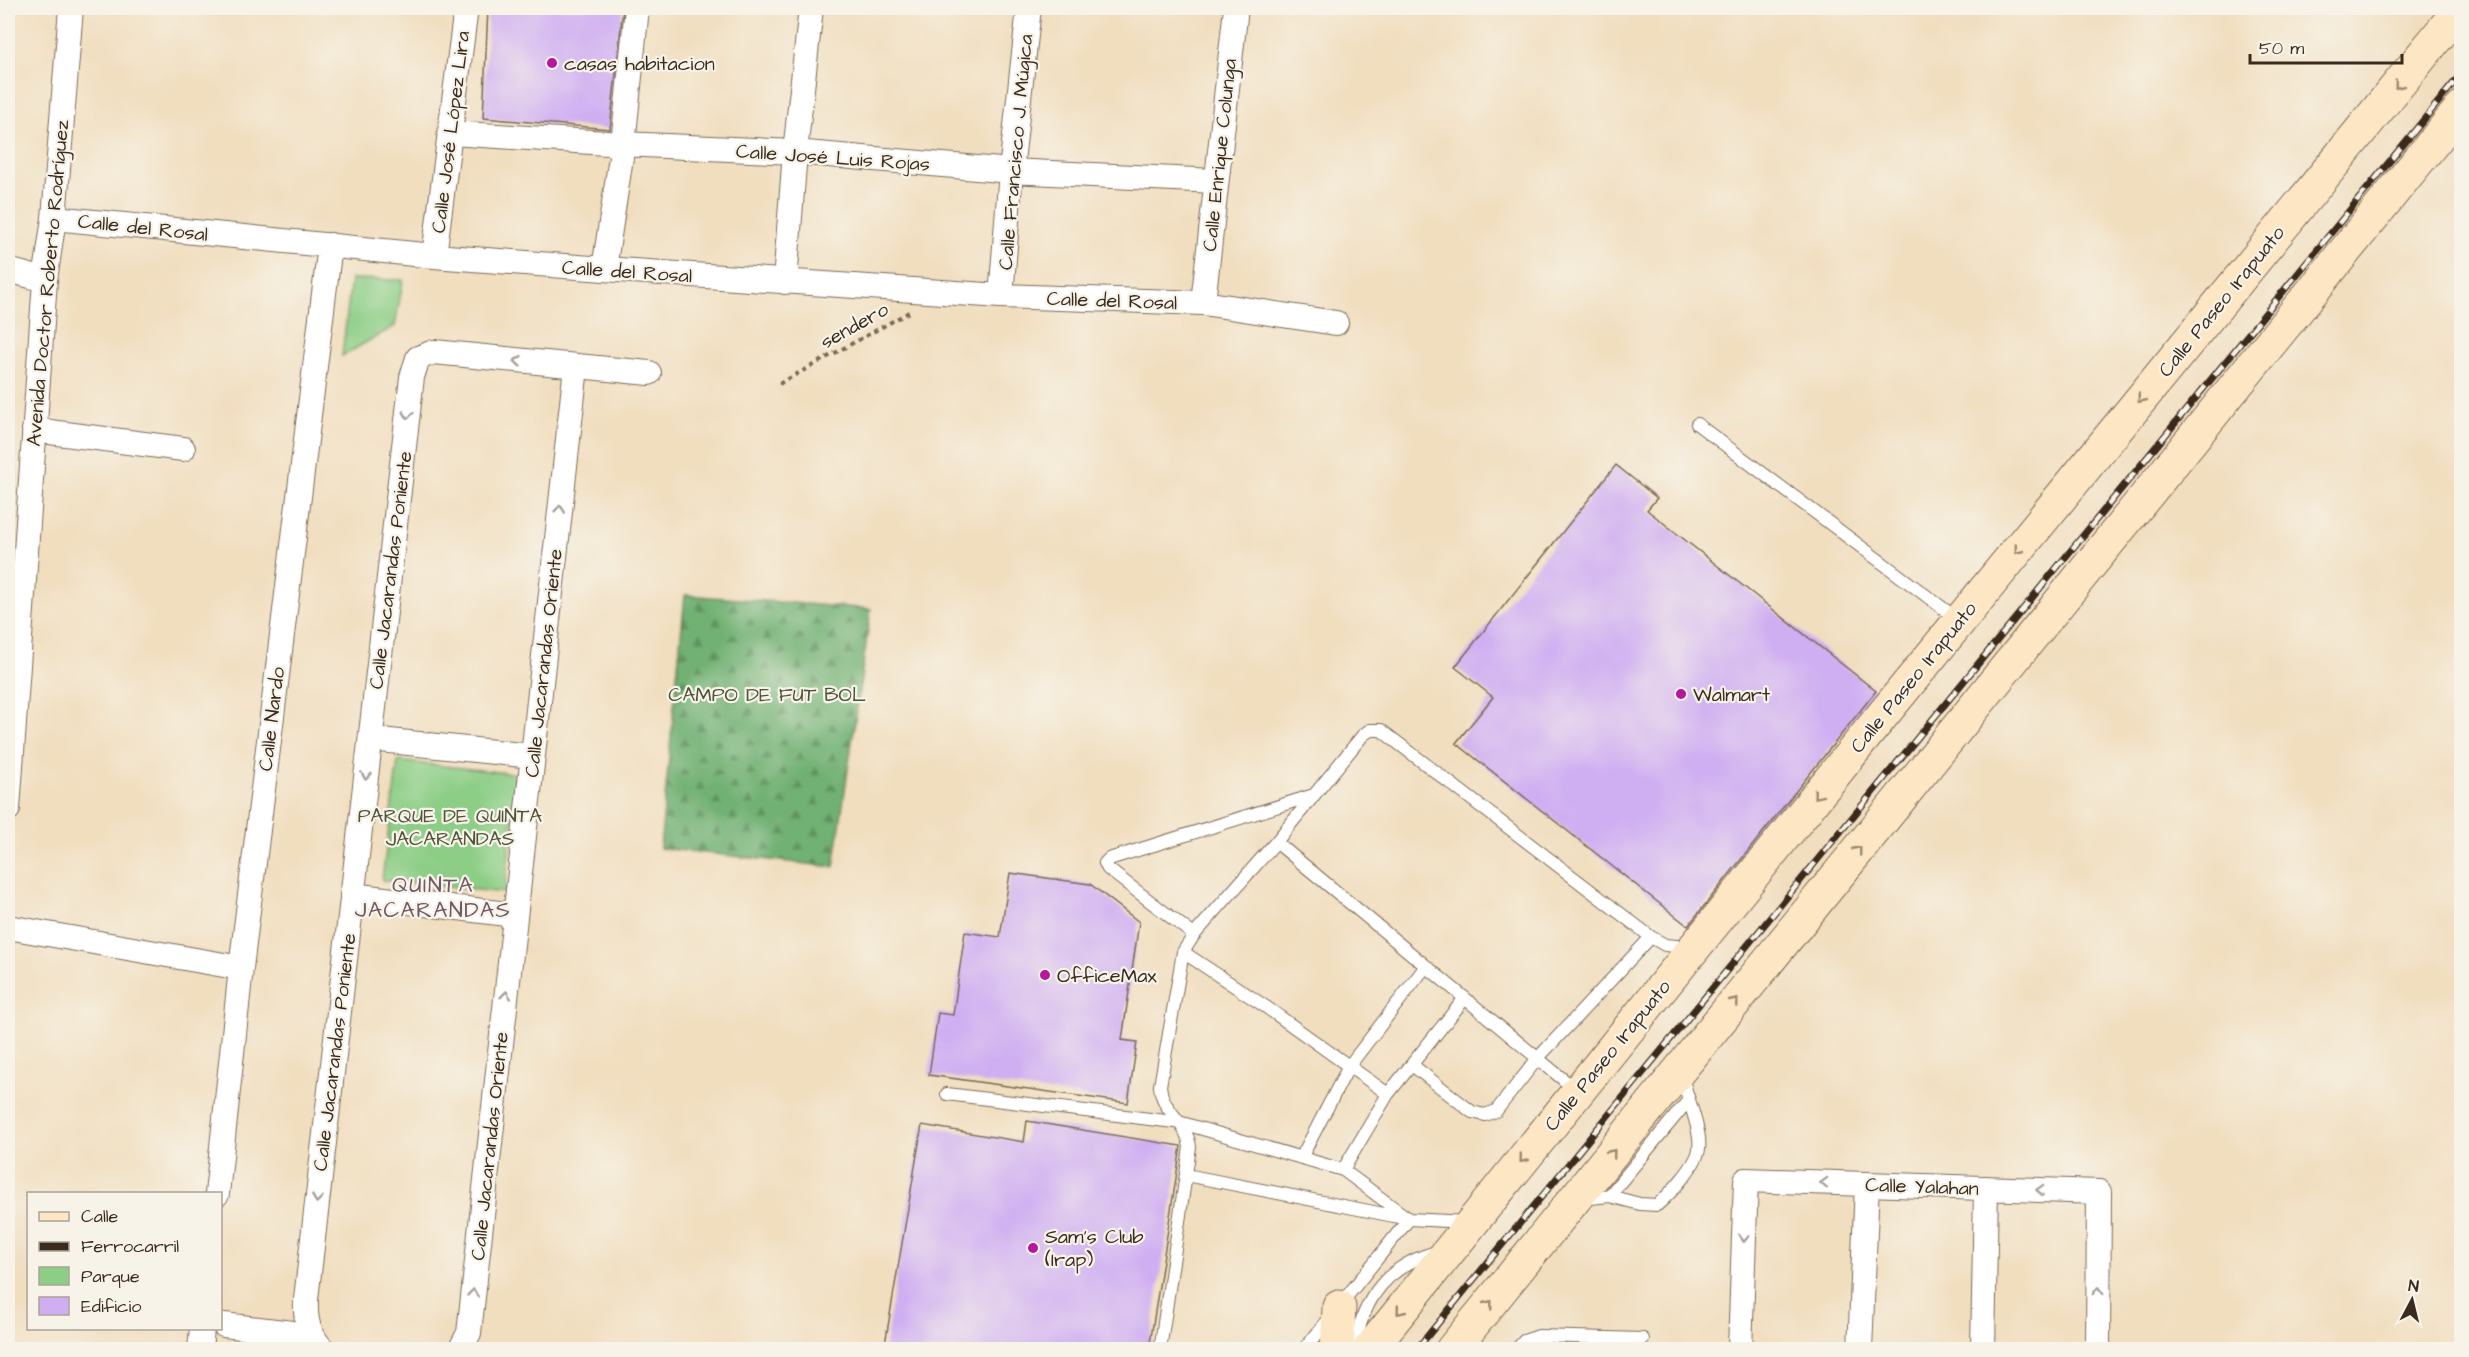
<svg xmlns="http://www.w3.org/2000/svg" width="2469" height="1357" font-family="'Architects Daughter',sans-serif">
	<defs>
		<pattern id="forest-firs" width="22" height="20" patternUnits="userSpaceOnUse" patternTransform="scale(1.5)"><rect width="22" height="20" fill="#71b173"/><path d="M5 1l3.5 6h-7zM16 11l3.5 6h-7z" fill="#5e905e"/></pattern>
	</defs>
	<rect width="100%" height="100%" fill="#f7f3e8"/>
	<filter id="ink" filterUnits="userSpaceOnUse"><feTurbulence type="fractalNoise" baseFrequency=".0167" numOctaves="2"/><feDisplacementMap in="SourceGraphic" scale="12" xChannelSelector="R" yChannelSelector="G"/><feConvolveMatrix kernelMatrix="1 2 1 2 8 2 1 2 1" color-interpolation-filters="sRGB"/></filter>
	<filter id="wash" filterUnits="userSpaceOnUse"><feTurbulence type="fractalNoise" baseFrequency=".008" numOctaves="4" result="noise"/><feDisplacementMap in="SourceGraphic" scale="24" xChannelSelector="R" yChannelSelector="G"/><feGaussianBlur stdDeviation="1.35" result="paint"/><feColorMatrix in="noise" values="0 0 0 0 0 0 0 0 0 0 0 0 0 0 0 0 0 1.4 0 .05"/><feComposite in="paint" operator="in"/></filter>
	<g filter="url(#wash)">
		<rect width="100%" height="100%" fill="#f1debf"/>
		<path fill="#8cce86" stroke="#647c52" stroke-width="1.5" d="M351 279 403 280 395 326 342 356Z
			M398 761 517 774 505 893 382 880Z"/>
		<path fill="url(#forest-firs)" stroke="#566e48" stroke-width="1.5" d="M685 595 871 609 834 867 660 848Z"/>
		<g id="blocks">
			<path fill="#cfaef2" d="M488 8H623L610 129 483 118Z
				M1616 465 1657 498 1647 510 1876 691 1688 926 1456 743 1493 697 1455 667Z
				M1010 873 1090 884 1139 922 1122 1040 1137 1042 1128 1103 929 1075 938 1013 953 1015 965 932 1000 937Z
				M1027 1121 1181 1146 1149 1350H884L922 1125 1024 1142Z"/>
		</g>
	</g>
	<g filter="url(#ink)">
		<use href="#blocks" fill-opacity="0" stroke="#7b6956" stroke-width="1.5"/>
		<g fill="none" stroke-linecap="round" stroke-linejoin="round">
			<defs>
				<path id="lane" d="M1697 424 1960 621
					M1276 842 1576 1090
					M1194 935 1108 869 1105 863 1109 859 1314 795
					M1183 952 1266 1007 1388 1094
					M1412 1065 1472 1112 1485 1115 1496 1111 1538 1058 1651 937
					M947 1094 1182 1123 1343 1170 1409 1219
					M1301 1158 1349 1066 1426 966
					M1343 1170 1388 1094 1465 998
					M1186 1175 1409 1219 1466 1222
					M1609 1196 1687 1102
					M1582 1199 1609 1196 1640 1204 1657 1205C1669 1195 1697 1165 1699 1149 1702 1131 1686 1095 1682 1076
					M1160 1350 1190 1147C1187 1121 1162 1112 1160 1086L1183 952 1194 935 1276 842 1363 735 1370 730H1381L1651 937 1665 945 1688 947
					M1304 1350 1409 1219
					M1354 1350C1363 1297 1388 1264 1440 1251
					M1516 1350 1524 1341 1539 1336 1643 1339"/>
				<path id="street" d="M451 133 623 144 795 152 1011 171 1215 181
					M54 218 434 256 604 269 1001 296 1203 303 1336 323
					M434 256 466 8
					M604 269 623 144 637 8
					M8 270 45 280
					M785 282 795 152 811 8
					M1001 296 1011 171 1029 8
					M1203 303 1236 8
					M34 430 183 449
					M371 739 532 756
					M8 809 45 280 54 218 71 8
					M352 895 515 915
					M8 927 241 968
					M217 1194 241 968 330 245
					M224 1325 310 1335
					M200 1350 202 1328
					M323 1350C308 1333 305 1321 306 1299L412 377 418 358 434 352 649 373
					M460 1350 469 1333 576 367
					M1740 1350 1746 1180 2099 1192 2098 1350
					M1860 1350 1867 1184
					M1983 1350 1986 1188"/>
				<path id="secondary" d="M1337 1350 1339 1307
					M1369 1350 1854 750 2461 8
					M1452 1350 2462 107"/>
			</defs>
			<use href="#lane" stroke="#7b6956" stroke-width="14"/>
			<use href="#street" stroke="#7b6956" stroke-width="26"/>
			<use href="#secondary" stroke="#7b6956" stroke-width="35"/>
			<path stroke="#7b6956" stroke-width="4" stroke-dasharray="4.5 4.5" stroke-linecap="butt" d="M779 384 909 312"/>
			<use href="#lane" stroke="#fff" stroke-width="12"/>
			<use href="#street" stroke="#fff" stroke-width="24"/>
			<use href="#secondary" stroke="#fce6c4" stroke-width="33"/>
			<defs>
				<path id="rail" d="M1416 1350 2462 73"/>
			</defs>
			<use href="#rail" stroke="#3b2a1e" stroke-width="7"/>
			<use href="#rail" stroke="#f7f3e8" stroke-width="4.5" stroke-dasharray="14" stroke-linecap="butt"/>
		</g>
		<defs><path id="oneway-chevron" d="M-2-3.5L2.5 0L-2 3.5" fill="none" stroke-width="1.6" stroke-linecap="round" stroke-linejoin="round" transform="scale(1.5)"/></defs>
		<g stroke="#9c8871">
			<use href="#oneway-chevron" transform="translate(2398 85) rotate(129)"/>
			<use href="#oneway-chevron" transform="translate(2141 399) rotate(129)"/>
			<use href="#oneway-chevron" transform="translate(2018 550) rotate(129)"/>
			<use href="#oneway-chevron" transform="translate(1817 795) rotate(129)"/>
			<use href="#oneway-chevron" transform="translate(1858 850) rotate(-51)"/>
			<use href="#oneway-chevron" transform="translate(1735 1001) rotate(-51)"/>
			<use href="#oneway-chevron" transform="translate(1612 1153) rotate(-51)"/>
			<use href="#oneway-chevron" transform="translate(1523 1159) rotate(129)"/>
			<use href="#oneway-chevron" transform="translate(1489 1304) rotate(-51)"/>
			<use href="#oneway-chevron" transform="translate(1400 1311) rotate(129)"/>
		</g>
		<g stroke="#a79f9a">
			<use href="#oneway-chevron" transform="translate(518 361) rotate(-174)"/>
			<use href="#oneway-chevron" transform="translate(408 415) rotate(97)"/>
			<use href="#oneway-chevron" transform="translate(560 509) rotate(-84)"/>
			<use href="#oneway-chevron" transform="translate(366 776) rotate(97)"/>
			<use href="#oneway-chevron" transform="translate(506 995) rotate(-84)"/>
			<use href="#oneway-chevron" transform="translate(1824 1183) rotate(-178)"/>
			<use href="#oneway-chevron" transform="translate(2040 1190) rotate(-178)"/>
			<use href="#oneway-chevron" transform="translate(317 1199) rotate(97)"/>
			<use href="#oneway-chevron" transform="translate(1744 1238) rotate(92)"/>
			<use href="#oneway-chevron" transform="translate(2098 1291) rotate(-90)"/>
			<use href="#oneway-chevron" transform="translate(473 1293) rotate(-84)"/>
		</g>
	</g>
	<g fill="#b5179e" stroke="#f7f3e8" stroke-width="2">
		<circle cx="552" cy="63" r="6"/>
		<circle cx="1681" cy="694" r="6"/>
		<circle cx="1045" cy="975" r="6"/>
		<circle cx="1033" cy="1248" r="6"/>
	</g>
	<g text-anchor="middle" stroke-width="4.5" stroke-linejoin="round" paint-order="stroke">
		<g font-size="20" fill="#3b2a1e" stroke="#f7f3e8" text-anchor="start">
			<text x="564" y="70">casas habitacion</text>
			<text x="1693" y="701">Walmart</text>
			<text x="1057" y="982">OfficeMax</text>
			<text x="1045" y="1243">Sam's Club<tspan x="1045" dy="23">(Irap)</tspan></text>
		</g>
		<g font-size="20" fill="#3b2a1e" stroke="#f7f3e8">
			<text transform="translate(450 132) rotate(-83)" y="7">Calle José López Lira</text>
			<text transform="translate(1015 152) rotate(-85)" y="7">Calle Francisco J. Múgica</text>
			<text transform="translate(1219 155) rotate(-84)" y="7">Calle Enrique Colunga</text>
			<text transform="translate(833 157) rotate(4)" y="7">Calle José Luis Rojas</text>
			<text transform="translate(143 227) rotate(6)" y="7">Calle del Rosal</text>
			<text transform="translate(627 271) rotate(4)" y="7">Calle del Rosal</text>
			<text transform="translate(47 283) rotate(-85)" y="7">Avenida Doctor Roberto Rodríguez</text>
			<text transform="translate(1112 300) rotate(2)" y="7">Calle del Rosal</text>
			<text transform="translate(2221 301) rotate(-51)" y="7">Calle Paseo Irapuato</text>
			<text transform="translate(854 325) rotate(-29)" y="7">sendero</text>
			<text transform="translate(390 570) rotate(-83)" y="7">Calle Jacarandas Poniente</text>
			<text transform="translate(543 663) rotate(-84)" y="7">Calle Jacarandas Oriente</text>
			<text transform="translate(1913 677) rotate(-51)" y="7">Calle Paseo Irapuato</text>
			<text transform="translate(271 719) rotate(-83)" y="7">Calle Nardo</text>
			<text transform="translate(334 1052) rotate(-83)" y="7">Calle Jacarandas Poniente</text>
			<text transform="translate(1607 1055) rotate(-51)" y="7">Calle Paseo Irapuato</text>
			<text transform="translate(489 1146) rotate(-84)" y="7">Calle Jacarandas Oriente</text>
			<text transform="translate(1922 1186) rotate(2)" y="7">Calle Yalahan</text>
		</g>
		<g font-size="20" fill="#4f5338" stroke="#f7f3e8">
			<text x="767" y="701">CAMPO DE FUT BOL</text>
			<text x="450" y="822">PARQUE DE QUINTA<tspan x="450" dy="23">JACARANDAS</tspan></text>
		</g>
		<g font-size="22" letter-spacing="1.5" fill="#6f5868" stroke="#f7f3e8">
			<text x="433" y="892">QUINTA<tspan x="433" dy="25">JACARANDAS</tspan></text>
		</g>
	</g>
	<rect width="2469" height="1357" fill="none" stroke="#f7f3e8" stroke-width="30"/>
	<rect x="27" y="1192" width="195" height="138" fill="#f7f3e8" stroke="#aca397" stroke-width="1.5"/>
	<rect x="39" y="1212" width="30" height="9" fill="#fce6c4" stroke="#aca397" stroke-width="1.5"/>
	<text x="81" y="1222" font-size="18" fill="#3b2a1e">Calle</text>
	<rect x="39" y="1242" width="30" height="9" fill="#3b2a1e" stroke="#aca397" stroke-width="1.5"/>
	<text x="81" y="1252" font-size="18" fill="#3b2a1e">Ferrocarril</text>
	<rect x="39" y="1267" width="30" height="18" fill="#8cce86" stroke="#aca397" stroke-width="1.5"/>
	<text x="81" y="1282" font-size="18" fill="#3b2a1e">Parque</text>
	<rect x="39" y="1297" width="30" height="18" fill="#cfaef2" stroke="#aca397" stroke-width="1.5"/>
	<text x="81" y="1312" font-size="18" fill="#3b2a1e">Edificio</text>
	<g transform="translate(2412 1300) rotate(7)" stroke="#f7f3e8" stroke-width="4.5" paint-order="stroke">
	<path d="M0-4.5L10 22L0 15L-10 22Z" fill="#3b2a1e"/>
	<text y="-9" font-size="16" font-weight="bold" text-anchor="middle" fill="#3b2a1e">N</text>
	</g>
	<path d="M2250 54v9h152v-9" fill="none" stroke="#3b2a1e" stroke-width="3"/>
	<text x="2259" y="54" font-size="18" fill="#3b2a1e" stroke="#f7f3e8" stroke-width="4.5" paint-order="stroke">50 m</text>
</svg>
